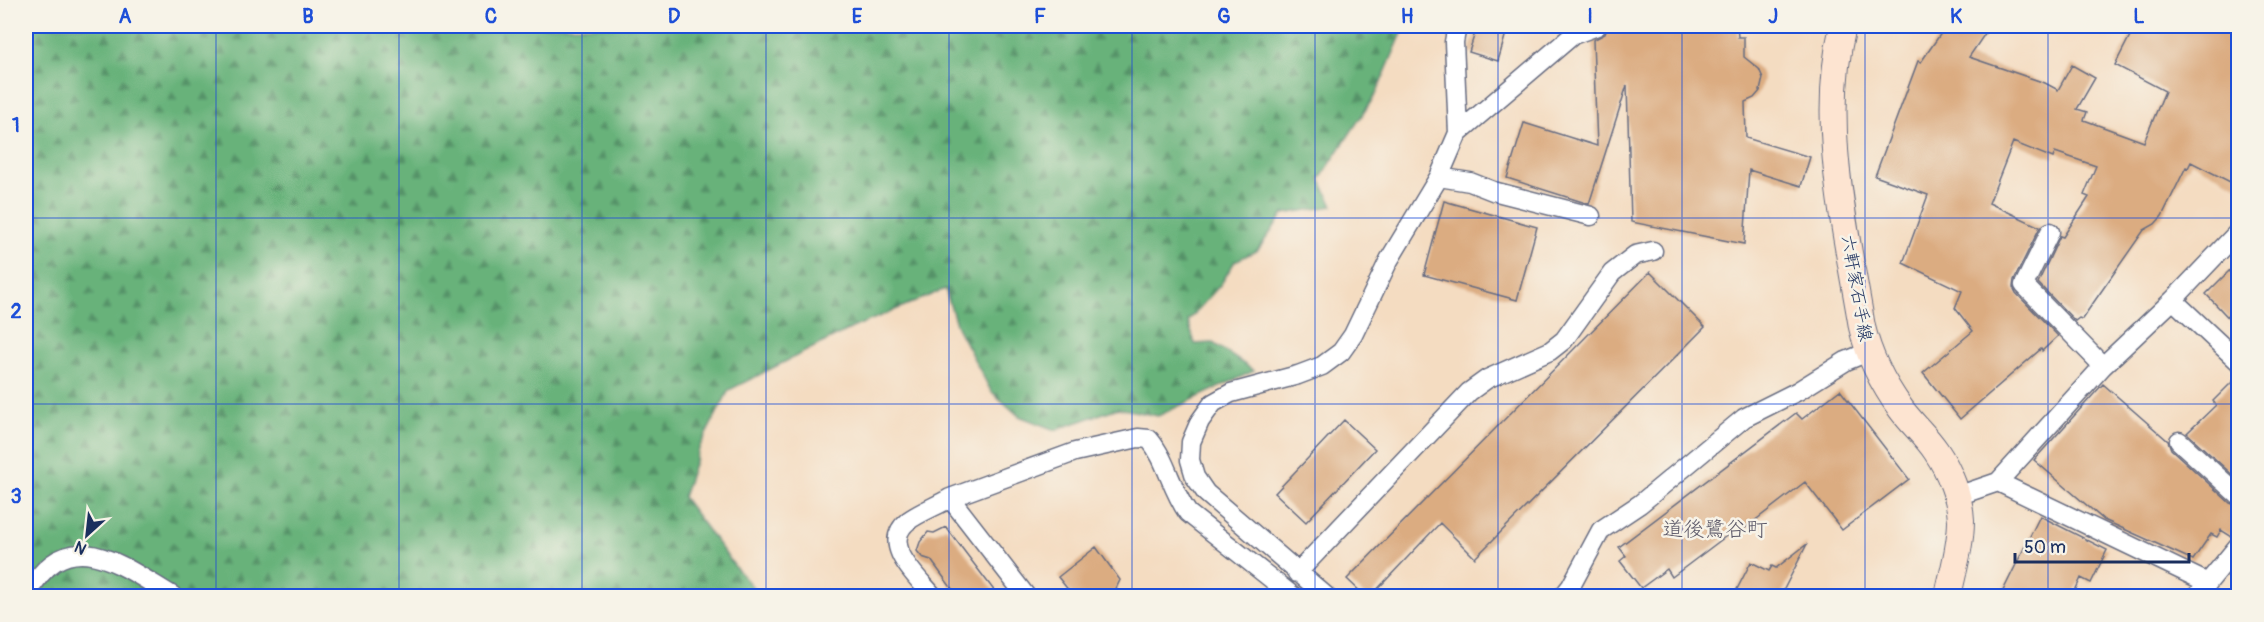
<svg xmlns="http://www.w3.org/2000/svg" width="2264" height="622" font-family="Pangolin,'Klee One',sans-serif">
	<defs>
		<pattern id="forest-firs" width="22" height="20" patternUnits="userSpaceOnUse" patternTransform="scale(1.5)"><rect width="22" height="20" fill="#68b27a"/><path d="M5 1l3.5 6h-7zM16 11l3.5 6h-7z" fill="#559167"/></pattern>
	</defs>
	<rect width="100%" height="100%" fill="#f7f3e8"/>
	<filter id="ink" filterUnits="userSpaceOnUse"><feTurbulence type="fractalNoise" baseFrequency=".0167" numOctaves="2"/><feDisplacementMap in="SourceGraphic" scale="12" xChannelSelector="R" yChannelSelector="G"/><feConvolveMatrix kernelMatrix="1 2 1 2 8 2 1 2 1" color-interpolation-filters="sRGB"/></filter>
	<filter id="wash" filterUnits="userSpaceOnUse"><feTurbulence type="fractalNoise" baseFrequency=".008" numOctaves="4" result="noise"/><feDisplacementMap in="SourceGraphic" scale="24" xChannelSelector="R" yChannelSelector="G"/><feGaussianBlur stdDeviation="1.35" result="paint"/><feColorMatrix in="noise" values="0 0 0 0 0 0 0 0 0 0 0 0 0 0 0 0 0 1.4 0 .05"/><feComposite in="paint" operator="in"/></filter>
	<g filter="url(#wash)">
		<rect width="100%" height="100%" fill="#f4dcc1"/>
		<path fill="url(#forest-firs)" stroke="#42706c" stroke-width="1.5" d="M26 26H1405L1376 94 1320 179 1333 206 1283 214 1258 250 1235 261 1221 284 1188 321 1195 344 1213 343 1254 371 1158 416 1118 408 1055 430 1019 416 991 391 957 327 945 289 852 328 729 390 700 446 683 497 736 568 759 594 758 596H26Z"/>
		<g id="blocks">
			<path fill="#dbac81" d="M1477 26H1508L1498 61 1469 52Z
				M1608 26H1737L1738 37H1744V57L1759 69 1763 78 1760 91 1754 98 1745 102 1746 138 1810 157 1801 186 1749 170 1744 244 1631 222 1627 85 1589 204 1507 178 1524 123 1597 146 1593 40 1605 34Z
				M1946 26H1990L1969 57 2045 83 2058 90 2072 65 2095 78 2077 109 2087 112 2084 120 2144 142 2165 91 2115 65 2135 26H2238V186L2191 162 2188 168 2186 167 2162 216 2155 224 2144 230 2082 319 2079 318 2075 321 2038 283 2060 236 2063 237 2089 197 2084 195 2096 166 2055 152 2053 158 2013 142 1989 203 2040 227 2014 280 2013 287 2016 293 2058 336 2042 351 2041 349 1960 419 1923 373 1973 331 1955 308 1962 291 1903 263 1928 195 1875 176 1918 61 1921 62Z
				M1444 201 1537 227 1517 300 1424 275Z
				M2238 262V328L2206 294Z
				M1650 272 1705 327 1475 558 1440 523 1370 597H1366L1347 579Z
				M2238 376V480L2187 433 2216 405 2213 401Z
				M2103 384 2168 441 2171 449 2230 503 2238 506V535L2232 537 2221 530 2217 537 2211 534 2193 560 2104 520 2034 460Z
				M1840 390 1909 479 1842 530 1805 482 1736 535 1733 531 1672 577 1667 569 1641 588 1620 561 1626 556 1619 547 1796 413 1802 419Z
				M1344 420 1375 449 1306 522 1275 493Z
				M2040 516 2107 550 2091 583 2081 578 2072 597H2000Z
				M946 527 999 597H958L931 560 922 557 917 551 920 542 928 532 934 533Z
				M1807 544 1780 597H1733L1751 562 1769 571 1772 566 1776 568Z
				M1096 547 1120 580 1112 597H1074L1058 577Z"/>
		</g>
	</g>
	<g filter="url(#ink)">
		<use href="#blocks" fill-opacity="0" stroke="#676c81" stroke-width="1.5"/>
		<g fill="none" stroke-linecap="round" stroke-linejoin="round">
			<defs>
				<path id="street" d="M1458 133 1573 35 1597 26
					M1439 177 1470 182 1493 191 1591 216
					M2050 232 2024 285 2103 366
					M2173 300 2238 361
					M2179 441 2238 495
					M1998 482 2208 583
					M1957 496 1998 482 2103 366 2173 300 2238 232
					M1297 573 1469 392 1487 379 1550 351 1564 340 1612 273 1635 255 1653 251
					M26 596C67 520 119 564 173 596
					M933 596C918 577 879 545 908 521 920 512 937 506 950 498
					M1026 596 950 498 1075 452 1138 438 1149 439C1167 460 1171 490 1188 513L1293 596
					M1326 596 1206 493 1195 477 1190 460 1191 442 1200 421 1213 403 1231 393 1298 375 1322 366 1341 352 1353 335 1389 260 1439 177 1458 133 1454 42 1457 26
					M1563 596 1571 586 1601 530 1640 504 1744 418 1798 391 1846 361 1868 352
					M2197 596 2238 546"/>
				<path id="secondary" d="M1843 26C1819 123 1846 230 1862 327 1869 357 1883 384 1901 409 1912 424 1926 436 1936 451 1949 470 1960 497 1961 520 1961 546 1953 571 1948 596"/>
			</defs>
			<use href="#street" stroke="#676c81" stroke-width="21"/>
			<use href="#secondary" stroke="#676c81" stroke-width="28"/>
			<use href="#street" stroke="#fff" stroke-width="18"/>
			<use href="#secondary" stroke="#fde4d1" stroke-width="26"/>
		</g>
	</g>
	<path fill="none" stroke="#1d4ed8" stroke-width="1.5" stroke-opacity="0.55" d="M216 26V596M399 26V596M582 26V596M766 26V596M949 26V596M1132 26V596M1315 26V596M1498 26V596M1682 26V596M1865 26V596M2048 26V596M26 218H2238M26 404H2238"/>
	<g text-anchor="middle" stroke-width="5" stroke-linejoin="round" paint-order="stroke">
		<g font-size="18" fill="#1b2f5e" stroke="#f7f3e8">
			<text transform="translate(1857 288) rotate(80)" y="6">六軒家石手線</text>
		</g>
		<g font-size="21" fill="#5e5b6a" stroke="#f7f3e8">
			<text x="1715" y="536">道後鷺谷町</text>
		</g>
	</g>
	<rect width="2264" height="622" fill="none" stroke="#f7f3e8" stroke-width="66"/>
	<g transform="translate(87 535) rotate(207)" stroke="#f7f3e8" stroke-width="4.5" paint-order="stroke">
	<path d="M0-4.5L10 22L0 15L-10 22Z" fill="#1b2f5e"/>
	<text y="-9" font-size="16" font-weight="bold" text-anchor="middle" fill="#1b2f5e">N</text>
	</g>
	<path d="M2015 553v9h174v-9" fill="none" stroke="#1b2f5e" stroke-width="3"/>
	<text x="2024" y="553" font-size="18" fill="#1b2f5e" stroke="#f7f3e8" stroke-width="4.5" paint-order="stroke">50 m</text>
	<rect x="33" y="33" width="2198" height="556" fill="none" stroke="#1d4ed8" stroke-width="2"/>
	<g font-size="20" text-anchor="middle" font-weight="bold" fill="#1d4ed8">
		<text x="125" y="23">A</text>
		<text x="308" y="23">B</text>
		<text x="491" y="23">C</text>
		<text x="674" y="23">D</text>
		<text x="857" y="23">E</text>
		<text x="1040" y="23">F</text>
		<text x="1224" y="23">G</text>
		<text x="1407" y="23">H</text>
		<text x="1590" y="23">I</text>
		<text x="1773" y="23">J</text>
		<text x="1956" y="23">K</text>
		<text x="2139" y="23">L</text>
		<text x="16" y="132">1</text>
		<text x="16" y="318">2</text>
		<text x="16" y="503">3</text>
	</g>
</svg>
